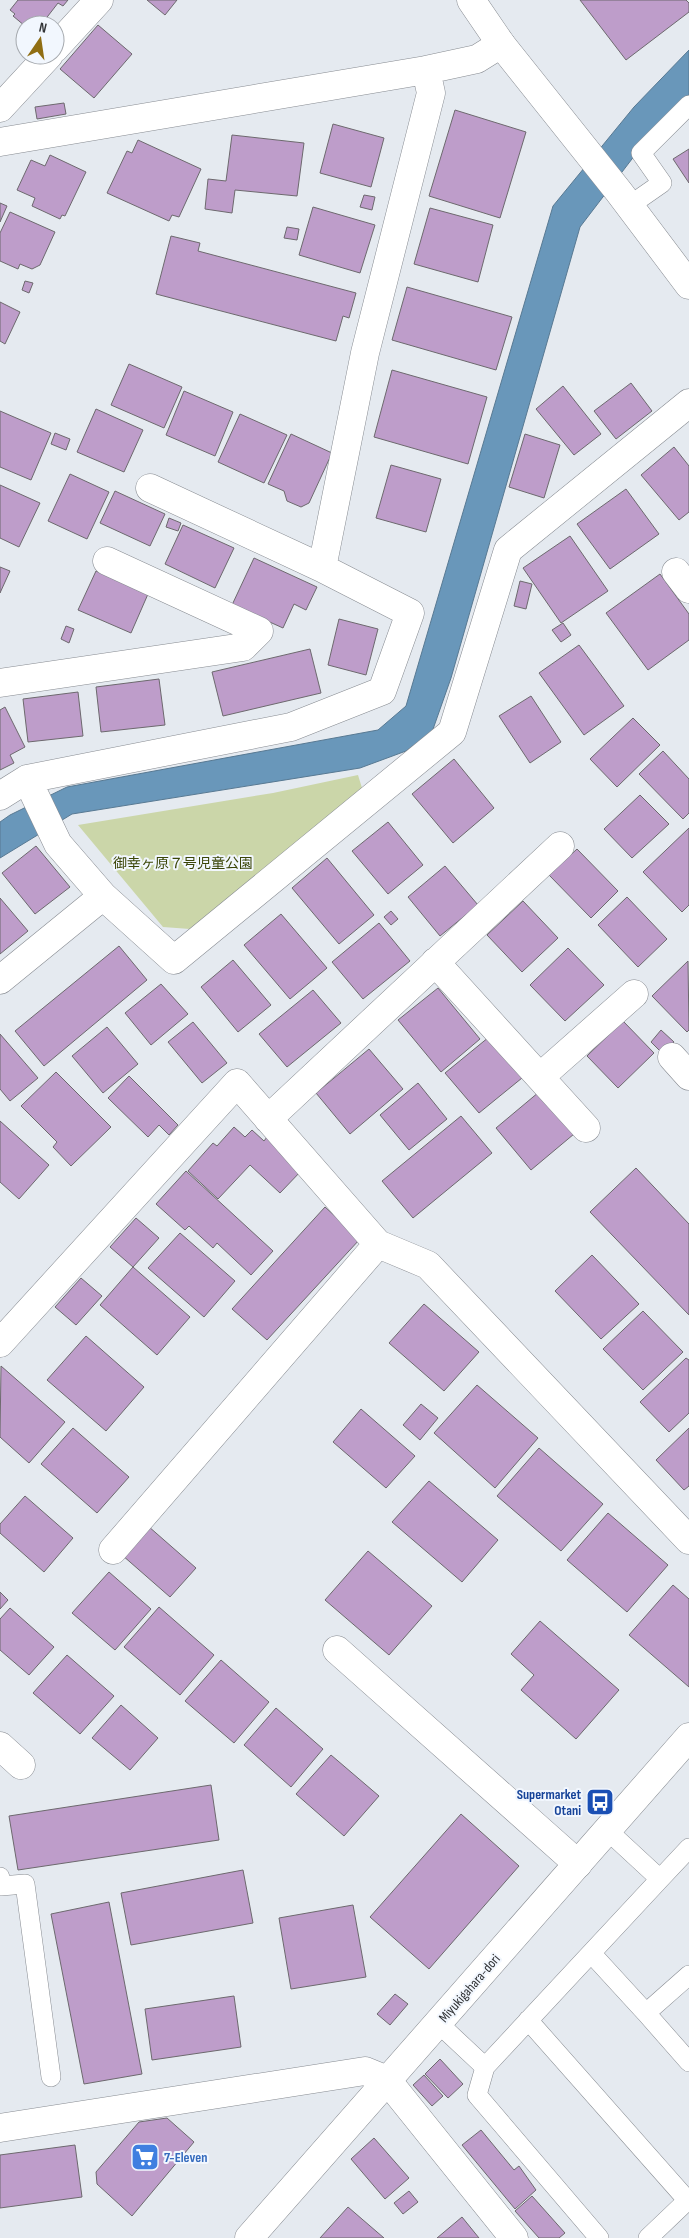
<svg xmlns="http://www.w3.org/2000/svg" width="689" height="2238" font-family="'Sofia Sans Condensed','Noto Sans JP',sans-serif">
	<rect width="100%" height="100%" fill="#e5eaf0"/>
	<path fill="#cbd6a9" d="M358 775 362 788 190 929 163 927 78 825 273 793Z"/>
	<path fill="#6997ba" stroke="#587992" d="M689 50V97L648 138 580 227 451 678 432 732 406 751 360 768 72 814 0 858V822L10 815 67 787 378 730 406 706 553 206 634 107Z"/>
	<path fill="#be9dca" stroke="#6d696e" d="M18 0H68L63 6 58 3 41 25 25 26 13 16 15 14 10 10Z
		M147 0H177L165 15Z
		M580 0H686L689 3V12L626 60Z
		M98 25 132 54 94 98 60 69Z
		M64 103 66 114 37 119 35 107Z
		M455 110 526 132 500 218 429 196Z
		M333 124 384 138 371 187 320 173Z
		M232 135 304 143 297 196 235 190 232 213 205 209 208 179 226 181Z
		M138 140 201 169 179 217 172 215 169 221 107 193 127 151 132 153Z
		M689 149V183L673 159Z
		M50 155 86 172 65 216 62 215 60 219 32 206 35 198 17 190 31 160 45 166Z
		M364 195 375 197 372 210 360 207Z
		M0 203 7 206 0 222Z
		M313 207 375 225 360 273 299 255Z
		M430 208 493 225 478 282 414 264Z
		M10 212 55 232 40 265 32 269 20 264 18 269 0 261V233Z
		M287 227 299 229 297 240 284 238Z
		M171 236 200 243 198 251 356 293 349 318 343 316 336 341 156 294Z
		M25 281 33 283 29 293 22 290Z
		M407 287 512 317 496 370 392 340Z
		M0 302 20 312 5 344 0 341Z
		M129 364 182 387 164 428 111 405Z
		M392 370 487 397 468 464 374 437Z
		M631 383 652 411 616 439 594 411Z
		M563 386 601 434 574 455 536 409Z
		M184 391 233 412 215 456 166 435Z
		M96 409 143 430 124 472 77 452Z
		M0 411 51 433 31 480 0 467Z
		M240 414 287 435 264 483 218 462Z
		M55 433 70 439 66 450 51 444Z
		M291 434 332 453 309 503 301 507 287 501 284 491 268 484Z
		M525 434 560 445 544 498 509 487Z
		M674 447 689 466V512L679 520 641 475Z
		M391 465 441 479 426 532 376 518Z
		M70 474 109 492 87 539 48 521Z
		M0 485 40 503 19 547 0 538Z
		M626 489 659 534 610 569 577 524Z
		M115 491 165 514 150 546 100 523Z
		M169 518 181 523 178 531 166 527Z
		M183 525 234 548 215 588 165 564Z
		M570 536 608 591 561 623 523 568Z
		M254 558 317 587 306 610 294 604 283 628 232 605Z
		M0 567 10 571 0 593Z
		M96 571 148 594 131 633 78 610Z
		M660 574 689 614V640L648 670 606 613Z
		M520 581 532 584 526 609 514 606Z
		M339 619 378 629 366 675 328 665Z
		M563 623 571 635 561 642 552 630Z
		M66 626 74 629 69 643 61 639Z
		M579 645 624 706 584 735 539 673Z
		M310 649 321 693 223 716 212 672Z
		M159 679 165 725 101 732 96 687Z
		M78 692 83 736 28 742 23 699Z
		M531 696 561 742 530 763 499 716Z
		M5 707 25 747 10 755 14 763 0 770V710Z
		M633 718 660 745 617 787 590 759Z
		M663 751 689 779V813L683 819 639 774Z
		M454 759 494 808 453 843 412 794Z
		M640 795 669 824 632 858 604 829Z
		M388 822 423 865 388 894 352 851Z
		M689 828V905L682 912 643 872Z
		M36 846 70 887 35 914 2 873Z
		M577 849 618 891 591 918 549 875Z
		M327 858 374 915 339 944 292 888Z
		M445 866 478 905 440 936 408 897Z
		M627 897 667 939 638 967 598 925Z
		M0 898 28 931 0 954Z
		M523 901 558 938 522 972 487 935Z
		M391 911 398 919 391 925 384 917Z
		M281 914 327 968 290 999 244 945Z
		M379 923 410 961 363 999 332 962Z
		M119 946 147 980 44 1066 15 1031Z
		M568 948 604 985 565 1021 530 985Z
		M233 960 271 1005 238 1032 201 987Z
		M688 961 689 1030 687 1032 652 996Z
		M161 984 188 1014 151 1045 125 1013Z
		M438 988 480 1039 441 1072 398 1020Z
		M313 990 341 1023 287 1067 259 1034Z
		M623 1021 654 1053 618 1088 587 1056Z
		M193 1022 227 1063 202 1083 168 1042Z
		M107 1027 138 1064 103 1093 72 1056Z
		M661 1030 674 1042 663 1054 651 1042Z
		M0 1034 38 1078 10 1101 0 1089Z
		M489 1037 522 1078 479 1113 445 1073Z
		M369 1049 403 1089 350 1134 316 1093Z
		M56 1072 111 1127 71 1166 53 1147 57 1142 21 1106Z
		M129 1076 178 1125 169 1135 159 1125 148 1137 108 1098Z
		M418 1083 447 1119 409 1150 380 1115Z
		M539 1092 574 1134 531 1170 496 1128Z
		M461 1116 492 1153 413 1218 382 1181Z
		M0 1121 49 1165 19 1199 0 1182Z
		M234 1127 245 1137 252 1130 264 1141 267 1137 302 1170 280 1193 250 1165 218 1199 188 1171 213 1143 217 1146Z
		M636 1168 689 1224V1315L590 1212Z
		M186 1171 273 1251 251 1275 217 1243 213 1248 189 1226 185 1230 156 1204Z
		M325 1207 360 1239 267 1340 232 1309Z
		M136 1218 159 1238 133 1267 110 1247Z
		M180 1233 235 1281 204 1317 148 1268Z
		M592 1255 639 1304 601 1339 555 1291Z
		M133 1267 190 1317 157 1355 100 1305Z
		M81 1278 102 1296 76 1325 55 1307Z
		M424 1304 479 1352 444 1391 389 1343Z
		M643 1311 683 1352 643 1390 603 1349Z
		M86 1336 144 1387 106 1431 47 1380Z
		M686 1358 689 1360V1413L669 1432 640 1402Z
		M1 1366 65 1422 29 1463 0 1437Z
		M477 1385 538 1438 495 1488 434 1433Z
		M421 1404 438 1418 420 1440 403 1425Z
		M361 1409 415 1456 386 1488 333 1442Z
		M73 1428 129 1477 97 1513 41 1464Z
		M689 1428V1486L684 1490 656 1460Z
		M539 1448 603 1504 561 1551 497 1496Z
		M429 1481 498 1540 462 1582 392 1522Z
		M25 1496 73 1538 44 1572 0 1533V1524Z
		M608 1513 668 1565 627 1612 567 1560Z
		M148 1526 196 1568 170 1597 122 1555Z
		M368 1551 432 1606 389 1655 325 1600Z
		M109 1572 151 1609 115 1650 72 1613Z
		M673 1585 689 1599V1687L629 1635Z
		M0 1592 8 1600 0 1609Z
		M159 1607 214 1655 180 1695 124 1647Z
		M10 1608 54 1647 29 1675 0 1650V1619Z
		M540 1621 619 1690 576 1739 521 1690 534 1675 511 1654Z
		M67 1655 114 1696 80 1734 33 1693Z
		M221 1660 269 1702 234 1743 185 1701Z
		M121 1705 158 1738 130 1770 92 1738Z
		M276 1708 323 1749 291 1787 244 1745Z
		M331 1755 379 1796 344 1836 296 1794Z
		M211 1785 219 1840 18 1870 9 1816Z
		M461 1814 519 1866 429 1969 370 1917Z
		M243 1870 253 1923 131 1945 121 1893Z
		M109 1902 142 2074 84 2084 51 1914Z
		M353 1905 366 1977 291 1989 279 1918Z
		M395 1994 408 2004 390 2025 377 2014Z
		M234 1996 241 2047 152 2060 145 2009Z
		M440 2059 463 2084 448 2098 425 2074Z
		M424 2075 443 2096 432 2106 413 2085Z
		M167 2118 194 2142 132 2216 97 2184 96 2172 139 2122Z
		M481 2130 514 2170 519 2166 536 2190 515 2209 462 2145Z
		M374 2138 409 2178 385 2199 351 2159Z
		M75 2145 82 2197 0 2208V2155Z
		M409 2191 418 2202 403 2214 394 2203Z
		M532 2196 565 2233 559 2238H539L515 2211Z
		M348 2207 384 2238H320Z
		M462 2217 479 2238H437Z"/>
	<g fill="none" stroke-linecap="round" stroke-linejoin="round">
		<defs>
			<path id="lane" d="M629 206 662 183 641 153 689 105
				M607 1830 660 1879 689 1848
				M0 1877 1 1886 25 1884 51 2077
				M591 1953 646 2013
				M689 1975 646 2013 689 2062
				M528 2020 689 2202
				M438 2023 485 2067 477 2095 599 2238
				M485 2067 660 1879
				M648 2238 689 2199"/>
			<path id="street" d="M55 48 99 0
				M0 108 49 55
				M0 142 426 70 477 59 501 44
				M150 488 322 568
				M676 572 689 589
				M0 683 243 647 259 631 107 561
				M27 779 58 844 103 896 174 960 452 732 508 550 689 403
				M0 796 27 779 291 727 382 691 410 613 322 568 365 353 431 93 426 70
				M435 962 586 1128
				M0 980 103 896
				M672 1057 689 1076
				M540 1077 634 994
				M268 1119 560 846
				M0 1343 237 1083 378 1244 428 1265 689 1540
				M113 1550 378 1244
				M337 1650 578 1864
				M0 1746 21 1765
				M0 2128 365 2071 387 2080 514 2238"/>
			<path id="secondary" d="M471 0 501 44 619 192 689 285
				M249 2238 689 1737"/>
		</defs>
		<use href="#lane" stroke="#878b91" stroke-width="20"/>
		<use href="#street" stroke="#878b91" stroke-width="29"/>
		<use href="#secondary" stroke="#878b91" stroke-width="29"/>
		<use href="#lane" stroke="#fff" stroke-width="19"/>
		<use href="#street" stroke="#fff" stroke-width="28"/>
		<use href="#secondary" stroke="#fff" stroke-width="28"/>
	</g>
	<defs>
		<symbol id="bus-square" viewBox="-11 -11 22 22"><rect x="-9" y="-9" width="18" height="18" rx="4" fill="#1a4fb4" stroke="#f2f7fe"/><path d="M-5-6H5V4H4V6H2V4H-2V6H-4V4H-5ZM-3.5-4V0h7V-4ZM-3.5 1.2v1.5H-2V1.2ZM2 1.2v1.5H3.5V1.2Z" fill="#fff"/></symbol>
		<symbol id="supermarket-square" viewBox="-11 -11 22 22"><rect x="-9" y="-9" width="18" height="18" rx="4" fill="#3f7fe0" stroke="#f2f7fe"/><path d="M-6-5.5h2.5l.6 2H6L4.5 2H-2.5L-4.4-4H-6ZM-1.5 3.2a1.3 1.3 0 1 0 .1 0ZM3 3.2a1.3 1.3 0 1 0 .1 0Z" fill="#fff"/></symbol>
	</defs>
	<g fill-rule="evenodd">
		<use href="#bus-square" x="584" y="1786" width="32" height="32"/>
		<use href="#supermarket-square" x="129" y="2141" width="32" height="32"/>
	</g>
	<g text-anchor="middle" stroke-width="4" stroke-linejoin="round" paint-order="stroke">
		<g font-size="14" fill="#3a4506" stroke="#f2f7fe">
			<text x="183" y="868">御幸ヶ原７号児童公園</text>
		</g>
		<g font-size="14" font-weight="bold" fill="#164399" stroke="#f2f7fe" text-anchor="end">
			<text x="581" y="1799">Supermarket<tspan x="581" dy="16">Otani</tspan></text>
		</g>
		<g font-size="14" fill="#313336" stroke="#f2f7fe">
			<text transform="translate(469 1988) rotate(-49)" y="5">Miyukigahara-dori</text>
		</g>
		<g font-size="14" font-weight="bold" fill="#366cbe" stroke="#f2f7fe" text-anchor="start">
			<text x="164" y="2162">7-Eleven</text>
		</g>
	</g>
	<g transform="translate(40 40) rotate(13)"><circle r="24" fill="#f2f7fe" stroke="#a5a9ae"/>
	<path d="M0-4L9 19L0 12L-9 19Z" fill="#906e13"/>
	<text y="-8" font-size="14" font-weight="bold" text-anchor="middle" fill="#313336">N</text>
	</g>
</svg>
